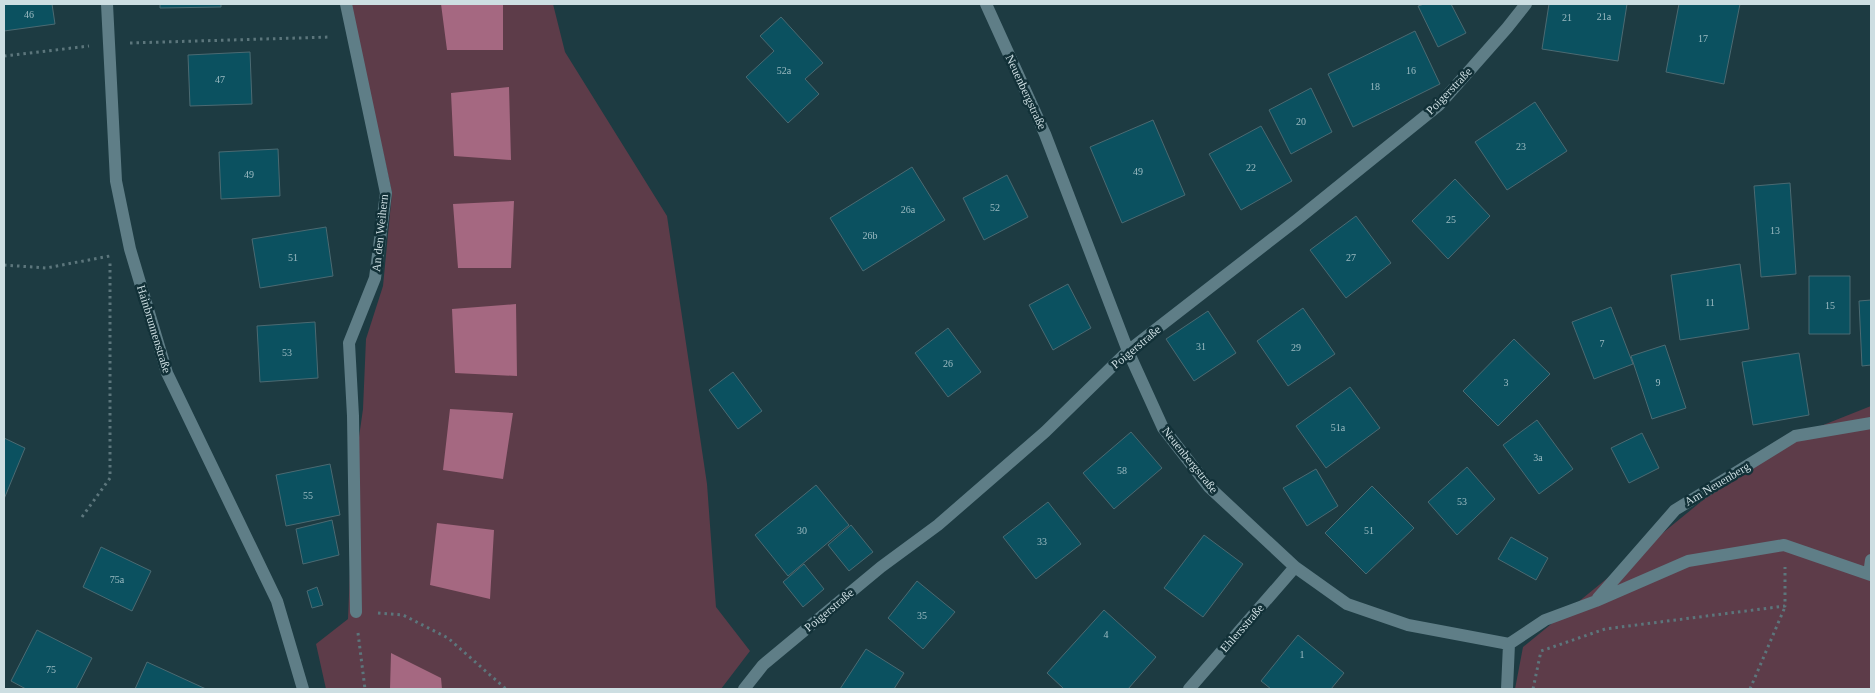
<svg xmlns="http://www.w3.org/2000/svg" width="1875" height="693" font-family="'Times New Roman',serif">
	<rect width="100%" height="100%" fill="#1d3b42"/>
	<path fill="#5d3c49" d="M350 4H553L565 52 667 216 707 484 716 607 750 651 721 689H326L316 644 348 619 354 472 363 409 366 339 383 286 392 193Z
		M1871 406V689H1515L1523 647 1768 447Z"/>
	<path fill="#a56881" d="M441 4H503V50H447Z
		M509 87 511 160 454 156 451 93Z
		M514 201 511 268H458L453 204Z
		M516 304 517 376 455 373 452 309Z
		M450 409 513 413 503 479 443 470Z
		M437 523 494 530 490 599 430 585Z
		M391 653 441 678 442 689H390Z"/>
	<path fill="#0b5160" stroke="#4b6a72" d="M4 4H52L55 24 4 31Z
		M160 4H221V7L160 8Z
		M1424 4H1451L1466 33 1438 47 1418 6Z
		M1549 4H1627L1618 61 1542 49Z
		M1679 4H1740L1724 84 1666 72Z
		M781 17 823 63 805 79 819 94 788 123 746 77 774 51 760 36Z
		M1415 31 1440 84 1353 127 1328 74Z
		M250 52 252 104 190 106 188 55Z
		M1311 88 1332 132 1291 154 1269 110Z
		M1535 102 1567 151 1507 190 1475 142Z
		M1153 120 1185 195 1122 223 1090 147Z
		M1261 126 1292 181 1241 210 1209 154Z
		M278 149 280 196 221 199 219 152Z
		M912 167 945 220 863 271 830 218Z
		M1007 175 1028 217 984 240 963 198Z
		M1455 179 1490 216 1448 259 1412 221Z
		M1790 183 1796 274 1761 277 1754 186Z
		M1356 216 1391 263 1346 298 1310 250Z
		M326 227 333 276 260 288 252 239Z
		M1740 264 1749 329 1680 340 1671 275Z
		M1809 276H1850V334H1809Z
		M1068 284 1091 328 1053 350 1029 305Z
		M1871 300V365L1862 366 1859 301Z
		M1611 307 1633 364 1594 379 1572 322Z
		M1303 308 1335 354 1288 386 1257 341Z
		M1208 311 1236 353 1194 381 1166 339Z
		M315 322 318 378 260 382 257 326Z
		M948 328 981 372 948 397 915 353Z
		M1514 339 1550 374 1498 426 1463 391Z
		M1665 345 1686 408 1652 419 1631 356Z
		M1799 353 1809 415 1753 425 1742 362Z
		M733 372 762 411 738 429 709 390Z
		M1350 387 1380 428 1326 468 1296 426Z
		M1537 420 1573 469 1539 494 1503 445Z
		M1131 432 1162 468 1114 509 1083 473Z
		M1642 433 1659 468 1629 483 1611 448Z
		M4 438 25 448 4 499Z
		M330 464 340 515 286 526 276 475Z
		M1467 467 1495 499 1457 535 1428 502Z
		M1316 469 1338 506 1307 526 1283 488Z
		M816 485 849 525 788 576 755 535Z
		M1372 486 1414 528 1366 574 1325 533Z
		M1048 502 1081 544 1036 579 1003 537Z
		M332 520 339 555 303 564 296 529Z
		M851 525 873 552 849 571 828 545Z
		M1204 535 1243 564 1203 617 1164 588Z
		M1511 537 1548 558 1536 580 1498 559Z
		M101 547 151 571 132 611 83 587Z
		M804 564 824 589 803 607 783 582Z
		M917 581 955 612 923 649 888 618Z
		M317 587 323 605 312 608 307 591Z
		M1104 610 1156 657 1128 689H1064L1047 673Z
		M37 630 92 658 76 689H26L11 681Z
		M1298 635 1344 673 1331 689H1271L1261 681Z
		M866 649 904 673 894 689H840Z
		M147 662 206 689H135Z"/>
	<g fill="none" stroke-linecap="round" stroke-linejoin="round">
		<path stroke="#5c767c" stroke-width="3" stroke-dasharray="2.5 4" stroke-linecap="butt" d="M130 43 331 37
			M4 56 89 46
			M4 265 46 268 110 256
			M82 517 110 478V262
			M378 613 403 615 448 638 506 689
			M358 633 365 689
			M1533 689 1541 651 1605 629 1785 606V567
			M1750 689 1785 607"/>
		<path stroke="#5f7e87" stroke-width="12" d="M107 4 116 181 130 249 167 373 277 601 303 689
			M346 4 386 193 375 278 349 343 353 416 356 612
			M986 4 1045 134 1128 351 1163 428 1209 487 1295 567 1347 604 1408 625 1509 644
			M1869 574 1871 560
			M1598 598 1675 510 1795 436 1871 423
			M1509 644 1545 620 1596 601 1688 561 1784 545 1871 575
			M744 689 763 665 881 567 938 525 1045 432 1128 351 1298 219 1439 105 1507 28 1526 4
			M1189 689 1295 567
			M1507 689 1509 644"/>
	</g>
	<g text-anchor="middle" stroke-width="5" stroke-linejoin="round" paint-order="stroke">
		<g font-size="10" fill="#9cbbc2">
			<text x="29" y="18">46</text>
			<text x="1604" y="20">21a</text>
			<text x="1567" y="21">21</text>
			<text x="1703" y="42">17</text>
			<text x="784" y="74">52a</text>
			<text x="1411" y="74">16</text>
			<text x="220" y="83">47</text>
			<text x="1375" y="90">18</text>
			<text x="1301" y="125">20</text>
			<text x="1521" y="150">23</text>
			<text x="1251" y="171">22</text>
			<text x="1138" y="175">49</text>
			<text x="249" y="178">49</text>
			<text x="995" y="211">52</text>
			<text x="908" y="213">26a</text>
			<text x="1451" y="223">25</text>
			<text x="1775" y="234">13</text>
			<text x="870" y="239">26b</text>
			<text x="293" y="261">51</text>
			<text x="1351" y="261">27</text>
			<text x="1710" y="306">11</text>
			<text x="1830" y="309">15</text>
			<text x="1602" y="347">7</text>
			<text x="1201" y="350">31</text>
			<text x="1296" y="351">29</text>
			<text x="287" y="356">53</text>
			<text x="948" y="367">26</text>
			<text x="1506" y="386">3</text>
			<text x="1658" y="386">9</text>
			<text x="1338" y="431">51a</text>
			<text x="1538" y="461">3a</text>
			<text x="1122" y="474">58</text>
			<text x="308" y="499">55</text>
			<text x="1462" y="505">53</text>
			<text x="802" y="534">30</text>
			<text x="1369" y="534">51</text>
			<text x="1042" y="545">33</text>
			<text x="117" y="583">75a</text>
			<text x="922" y="619">35</text>
			<text x="1106" y="638">4</text>
			<text x="1302" y="658">1</text>
			<text x="51" y="673">75</text>
		</g>
		<g font-size="12" fill="#cddee2" stroke="#123138">
			<text transform="translate(1449 91) rotate(-46)" y="4">Poigerstraße</text>
			<text transform="translate(1026 92) rotate(65)" y="4">Neuenbergstraße</text>
			<text transform="translate(380 233) rotate(-84)" y="4">An den Weihern</text>
			<text transform="translate(154 329) rotate(73)" y="4">Hainbrunnenstraße</text>
			<text transform="translate(1136 347) rotate(-40)" y="4">Poigerstraße</text>
			<text transform="translate(1190 460) rotate(51)" y="4">Neuenbergstraße</text>
			<text transform="translate(1717 484) rotate(-31)" y="4">Am Neuenberg</text>
			<text transform="translate(829 610) rotate(-40)" y="4">Poigerstraße</text>
			<text transform="translate(1242 628) rotate(-49)" y="4">Ehlersstraße</text>
		</g>
	</g>
	<rect width="1875" height="693" fill="none" stroke="#cddee2" stroke-width="10"/>
</svg>
